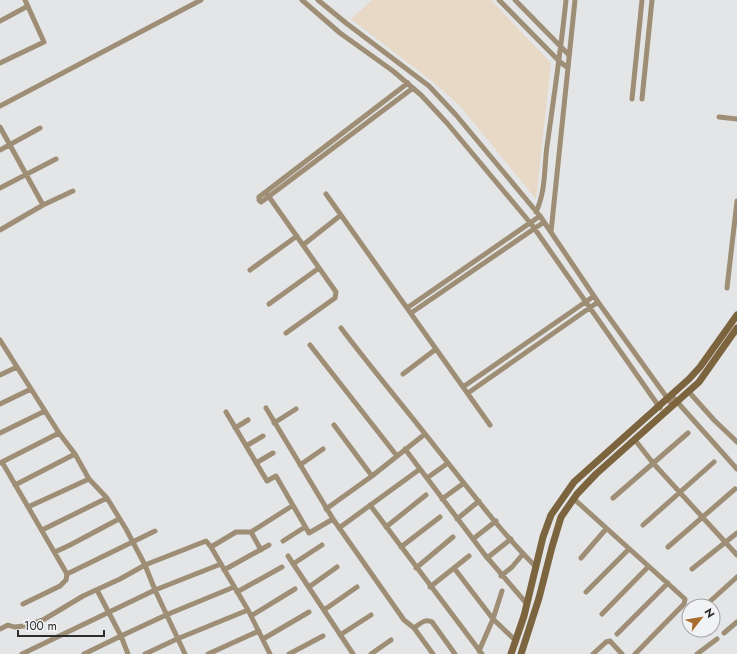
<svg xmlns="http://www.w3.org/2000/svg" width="737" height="654" font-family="Jost,sans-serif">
	<rect width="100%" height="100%" fill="#e4e5e7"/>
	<path fill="#e8d9c6" d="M372 0H491L551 63 536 199 460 106 432 81 351 19Z"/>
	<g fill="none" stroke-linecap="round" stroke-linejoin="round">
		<path stroke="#9e8e75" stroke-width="5" d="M302 0 340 33 393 71 421 95 447 123 532 225 660 408
			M318 0 346 23 429 86 456 115 540 216 598 302 673 406
			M499 0 559 61 568 68
			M515 0 569 55
			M0 21 28 6
			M0 63 44 42 25 0
			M408 83 259 197V200L261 202 264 200 413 88
			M632 99 642 0
			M642 99 652 0
			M0 106 201 0
			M719 117 737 119
			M0 127 43 205
			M0 150 40 128
			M0 188 56 159
			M267 194 336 292 335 298 286 333
			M326 194 490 425
			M536 212C546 191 544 168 547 146 554 97 561 49 566 0
			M0 230 43 205 73 191
			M551 232 575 0
			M303 245 341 215
			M250 270 297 236
			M727 288 737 201
			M269 304 319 268
			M407 308 540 216
			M411 313 544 222
			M341 328C372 369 405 408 437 449 469 489 500 531 536 567
			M0 340 59 433 75 454 89 479 107 498 126 529 145 565 155 590 185 654
			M310 345 397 456
			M403 374 436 349
			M0 375 17 367
			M463 387 594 296
			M689 392 714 420 737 442
			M468 393 598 302
			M671 395 737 469
			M0 404 31 389
			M266 408 333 519 404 620 414 628 433 654
			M226 412 267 481 276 476 309 533 333 519
			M274 423 296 409
			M334 425 372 476
			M235 428 248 420
			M0 433 45 411
			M635 440 653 463 737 555
			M246 446 263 436
			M405 449 485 555 527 604
			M2 462 59 433
			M0 463 2 462 67 574 66 580 60 586 23 604
			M256 463 273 453
			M300 465 323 449
			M427 478 448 463
			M15 485 75 454
			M613 498 688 433
			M442 499 464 483
			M574 499 685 599 684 604 635 654
			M370 505 482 654
			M28 507 89 479
			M326 509 372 476 425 434
			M457 519 479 501
			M643 525 714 462
			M386 527 426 495
			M339 528 420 469
			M42 530 107 498
			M251 532 261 550
			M473 539 496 521
			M283 541 305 527
			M211 547 236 532H251L292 506
			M401 547 440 517
			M668 547 735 489
			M55 552 70 545 119 519
			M288 556 353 654
			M487 558 511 539
			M581 558 606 529
			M293 564 322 545
			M416 568 453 537
			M454 568 493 619 515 640
			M692 569 737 533
			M224 570 269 545
			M67 574 155 531
			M501 576 512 567 523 554
			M309 587 337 567
			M430 587 469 556
			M237 592 282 567
			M586 592 629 549
			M706 605 737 577
			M324 610 357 587
			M602 614 648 567
			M251 616 295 589
			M414 628C420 624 425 618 432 622L455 654
			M0 629 8 625 14 627 24 626 43 620 83 596 120 579 145 565 206 541 211 547 248 610 270 654
			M724 633 737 622
			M617 634 668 583
			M340 635 371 615
			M263 639 309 612
			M479 651 493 619 502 591
			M22 654 155 590 221 564
			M84 654 121 636 97 590
			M128 654 121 636 166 615 234 587
			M145 654 177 639 248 610
			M208 654 259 631
			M289 654 323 636
			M371 654 391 640
			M593 654 606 642 610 641 622 654
			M697 654 717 639"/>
		<path stroke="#7b643e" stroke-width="7" d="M511 654 524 616 543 537 551 515 574 482 689 379 700 367 737 315
			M521 654 539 598 552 547 561 517 577 494 596 474 699 382 737 328"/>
	</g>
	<g transform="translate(701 618) rotate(59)"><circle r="19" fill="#f1f2f4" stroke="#a3a3a5"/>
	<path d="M0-3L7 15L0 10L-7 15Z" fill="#a96d2f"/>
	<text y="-6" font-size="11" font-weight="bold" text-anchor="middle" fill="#2d2d2e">N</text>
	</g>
	<path d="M18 630v6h86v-6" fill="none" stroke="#2d2d2e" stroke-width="2"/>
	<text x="24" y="630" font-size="12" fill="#2d2d2e" stroke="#f1f2f4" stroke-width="3" paint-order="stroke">100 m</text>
</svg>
